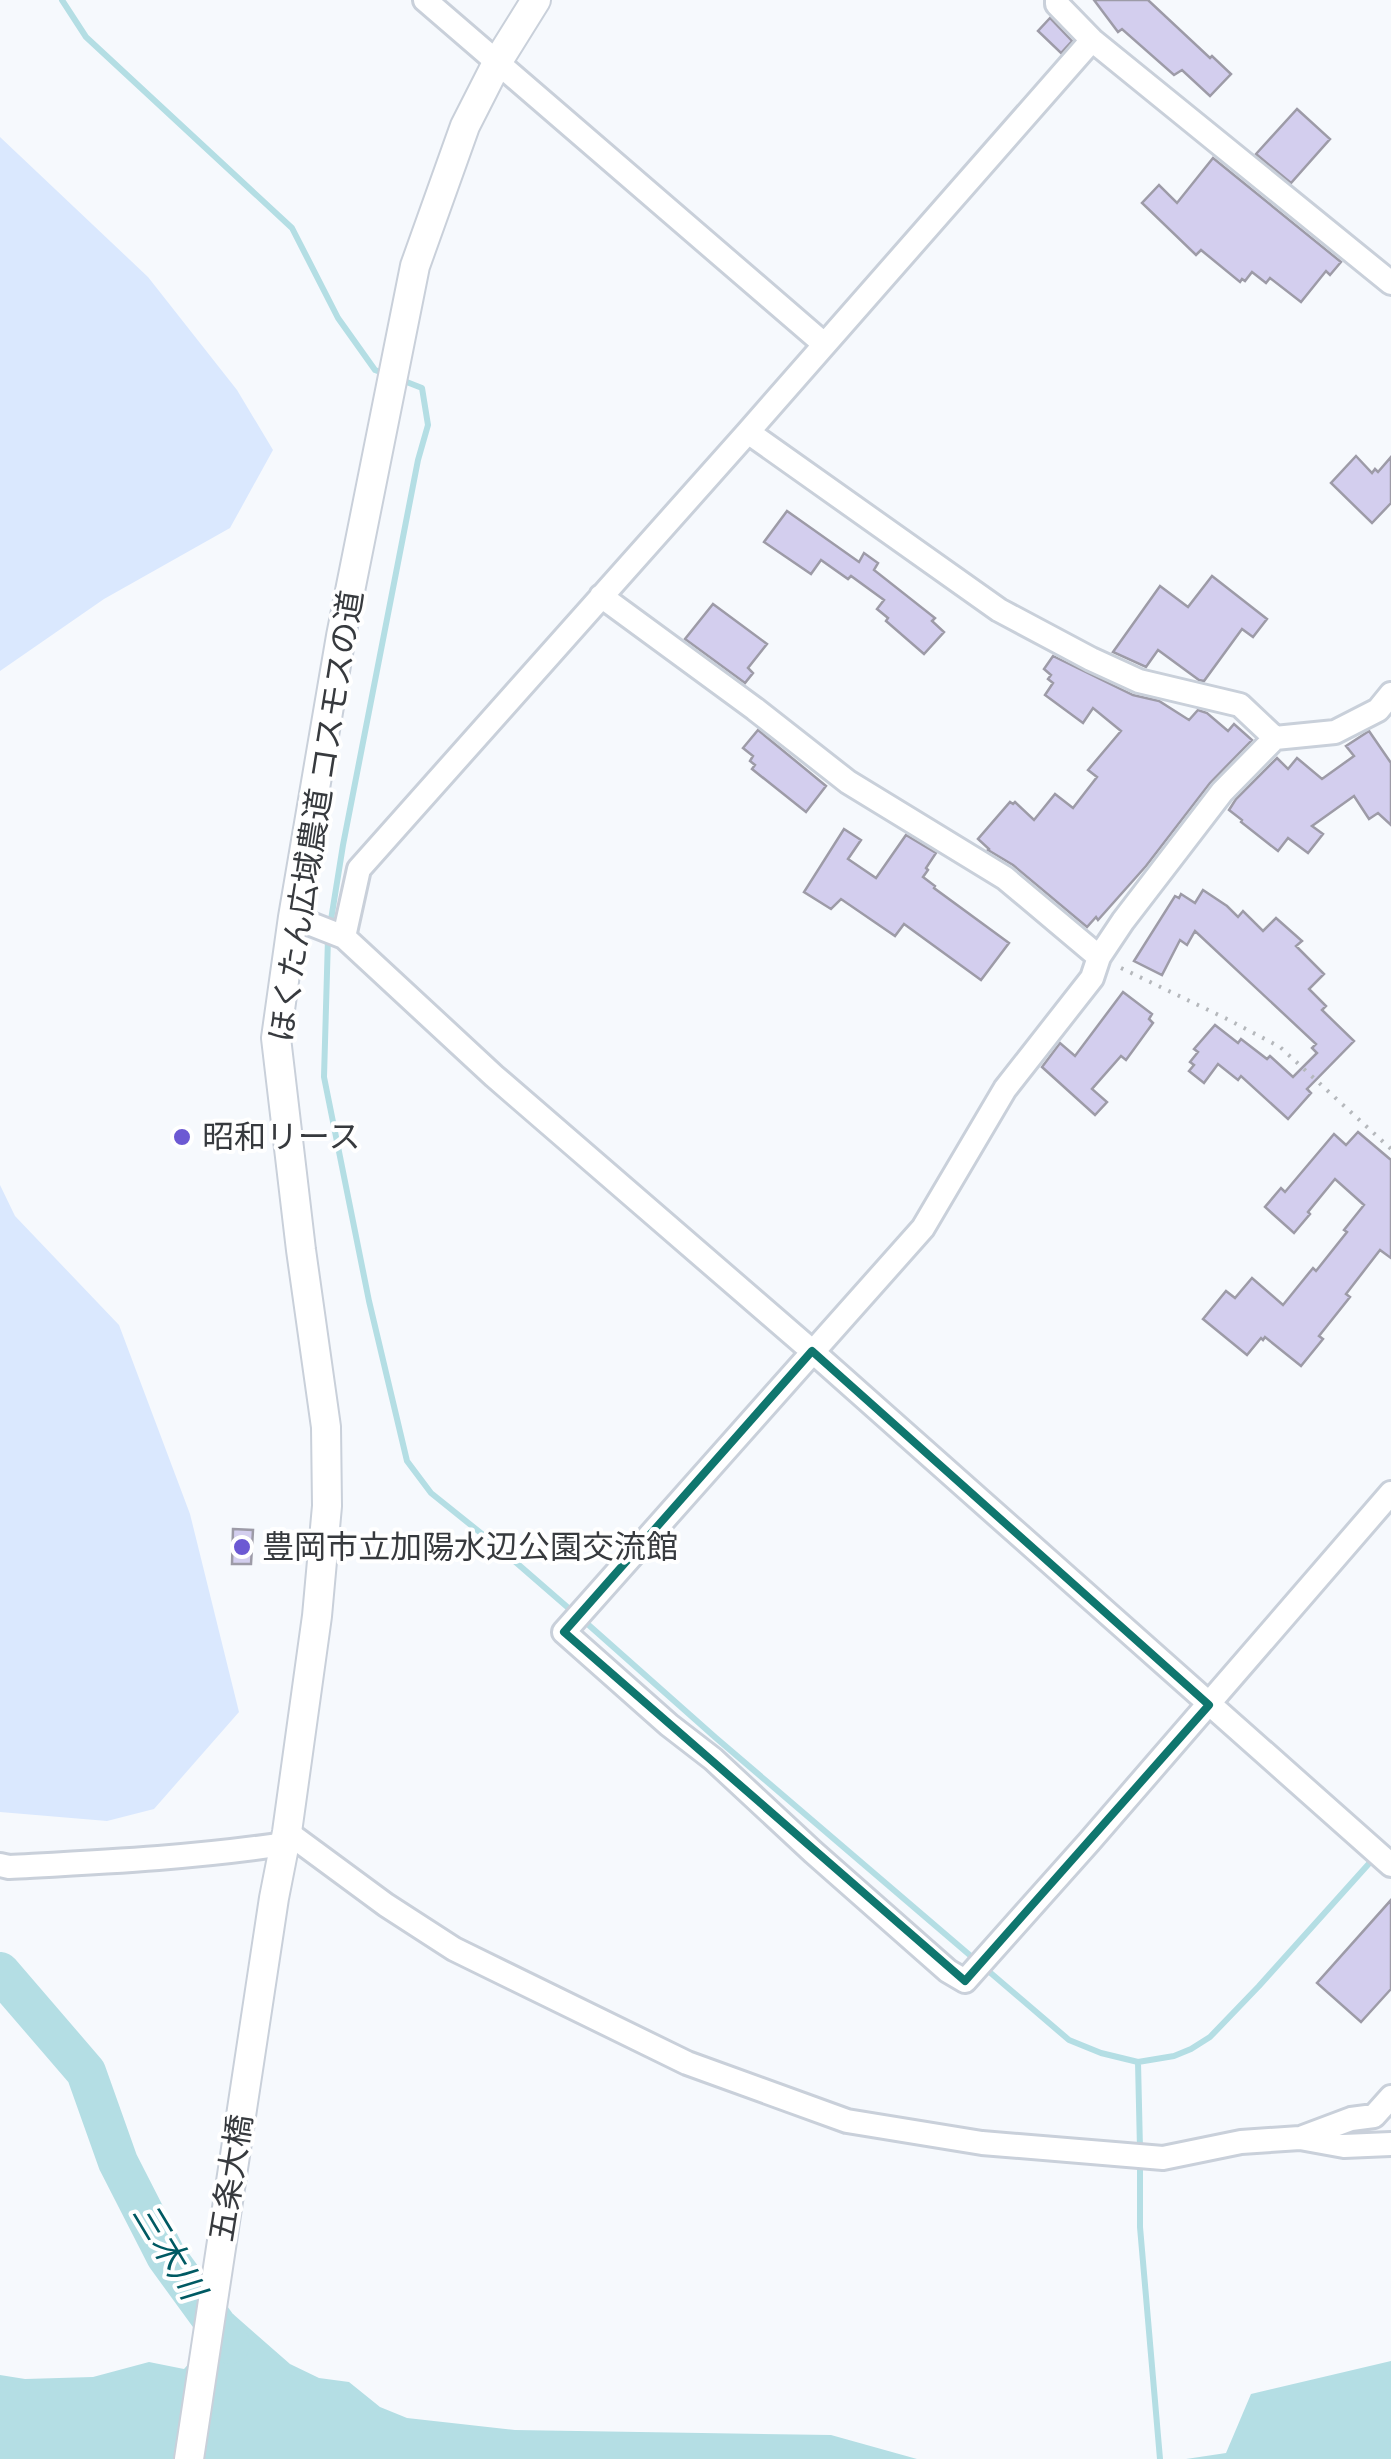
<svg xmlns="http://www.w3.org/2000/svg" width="1391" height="2459" font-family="'Fira Sans','Noto Sans JP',sans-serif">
	<rect width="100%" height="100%" fill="#f6f9fd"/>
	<path fill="#dae8fe" d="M0 137 148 277 237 390 273 450 230 528 104 599 0 671Z
		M0 1185 15 1216 119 1325 190 1514 239 1712 154 1809 107 1821 0 1812Z"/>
	<path fill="#b4dee4" d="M233 2314 290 2364 319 2378 349 2382 380 2407 407 2418 515 2430 831 2435 917 2459H0V2375L25 2379 93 2377 149 2362 184 2369Z
		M1391 2361V2459H1186L1226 2453 1251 2394Z"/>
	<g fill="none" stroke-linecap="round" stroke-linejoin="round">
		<path stroke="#b4dee4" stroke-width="6" d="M62 0 86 37 292 228 338 318 375 370 388 375
			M330 926 343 845 418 460 428 425 422 388 399 379
			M328 938 324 1077 369 1301 407 1461 431 1493 497 1546 573 1612
			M583 1620 716 1738 1069 2040 1101 2053 1138 2062 1140 2149
			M1138 2062 1174 2056 1191 2049 1210 2037 1259 1986 1374 1858
			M1140 2162V2227L1160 2459"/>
		<path stroke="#b4dee4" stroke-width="40" d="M0 1972 86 2072 118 2162 166 2256 230 2344"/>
	</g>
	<path fill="#d3ceee" stroke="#9d9ba7" stroke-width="2.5" d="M1094 0H1148L1210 58 1212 56 1231 74 1210 96 1182 70 1174 75 1122 29 1118 32Z
		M1050 18 1072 41 1061 53 1038 31Z
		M1297 109 1330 139 1291 183 1256 154Z
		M1213 158 1341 262 1330 275 1326 271 1301 302 1270 278 1266 283 1252 272 1245 281 1242 279 1240 282 1201 250 1196 255 1142 203 1159 185 1177 203Z
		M1356 456 1372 473 1375 469 1378 472 1391 457V503L1372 523 1331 483Z
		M787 511 859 562 864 553 878 563 874 570 935 618 932 621 944 632 924 654 886 621 888 618 877 609 884 600 851 576 848 579 821 560 811 574 764 542Z
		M1212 576 1267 619 1253 637 1242 629 1204 681 1199 680 1158 650 1146 667 1113 652 1160 586 1188 607Z
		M713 604 767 644 748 668 753 673 745 683 685 639Z
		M1053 656 1133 695 1159 701 1189 720 1198 710 1207 713 1228 731 1234 724 1252 740 1210 783 1146 866 1098 920 1096 917 1087 927 1013 865 988 850 989 849 978 839 1010 802 1013 804 1015 802 1034 820 1055 794 1073 808 1097 777 1088 770 1121 731 1093 708 1083 723 1045 695 1053 683 1048 679 1051 675 1044 669Z
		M758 730 826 786 806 812 752 769 755 765 750 761 753 756 743 748Z
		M1369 731 1391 763V825L1378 813 1369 819 1354 796 1312 826 1323 834 1308 853 1288 838 1278 851 1241 822 1242 820 1229 810 1236 799 1277 758 1288 769 1297 758 1322 779 1354 756 1346 746Z
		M844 829 861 840 848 859 876 878 906 835 936 853 926 868 928 870 923 877 935 886 934 888 1009 943 981 980 904 924 895 936 841 899 831 909 804 892Z
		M1203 890 1227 906 1238 917 1243 911 1263 931 1276 918 1302 941 1296 946 1324 974 1309 989 1326 1006 1322 1010 1354 1041 1307 1089 1311 1093 1288 1119 1241 1076 1238 1080 1218 1064 1204 1083 1189 1071 1194 1065 1190 1062 1198 1052 1194 1049 1215 1025 1238 1043 1241 1039 1267 1059 1270 1056 1293 1077 1317 1053 1312 1048 1316 1044 1195 931 1187 945 1180 940 1162 975 1134 961 1175 896 1179 898 1181 894 1195 903Z
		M1123 992 1152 1014 1149 1019 1153 1023 1126 1060 1121 1056 1092 1089 1107 1102 1095 1115 1042 1067 1060 1043 1075 1056Z
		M1358 1132 1391 1160V1258L1380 1250 1346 1294 1350 1297 1319 1336 1323 1339 1301 1366 1265 1337 1263 1340 1261 1338 1247 1355 1203 1319 1226 1291 1235 1298 1252 1278 1283 1305 1313 1268 1316 1271 1347 1232 1344 1230 1364 1205 1335 1179 1308 1212 1310 1214 1294 1233 1265 1207 1281 1188 1285 1192 1334 1134 1346 1145Z
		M233 1529 253 1530 251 1564H232Z
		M1391 1900V1989L1361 2022 1317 1983Z"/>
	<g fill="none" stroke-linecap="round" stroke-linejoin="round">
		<defs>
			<path id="minor" d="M425 0 824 344
				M1057 0V4L1092 40 1391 283
				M748 432 999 610 1091 659 1139 681 1240 705 1275 738
				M601 596 755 709 848 782 1005 878 1099 957
				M1391 694 1378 710 1335 732 1275 738 1222 792 1123 921 1099 957 1092 978 1005 1089 923 1228 564 1632 669 1725 713 1759 813 1852 948 1971 965 1981 1089 1842 1391 1493
				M293 917 344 937 494 1076 812 1351 1391 1865
				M344 937 359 869 748 432 1092 40
				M287 1832 386 1905 454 1949 687 2063 847 2121 982 2143 1163 2158 1241 2142 1300 2138 1344 2146 1391 2144
				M0 1865 9 1867C101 1862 192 1858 284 1844
				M1303 2137 1351 2119 1374 2116 1391 2097"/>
			<path id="tertiary" d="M189 2459 274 1898 287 1832 317 1616 327 1506 326 1427 301 1250 276 1038 293 917 341 636 415 266 465 126 498 61 536 0"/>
		</defs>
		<use href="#minor" stroke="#c9d0da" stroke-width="28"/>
		<use href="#tertiary" stroke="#c9d0da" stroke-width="32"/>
		<path stroke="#b5b8bc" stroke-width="4" stroke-dasharray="2.5 8" stroke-linecap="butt" d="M1121 968 1227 1019 1280 1047 1391 1149"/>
		<use href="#minor" stroke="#fff" stroke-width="22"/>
		<use href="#tertiary" stroke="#fff" stroke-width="28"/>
	</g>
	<path fill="none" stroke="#0f766e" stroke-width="8" stroke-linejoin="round" d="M812 1351 1209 1705 965 1981 564 1632Z"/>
	<g fill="#6c59d3" stroke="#fff" stroke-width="4">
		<circle cx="182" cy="1137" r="10"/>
		<circle cx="242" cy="1547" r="10"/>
	</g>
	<g text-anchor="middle" stroke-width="8" stroke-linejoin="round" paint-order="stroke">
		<g font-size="32" fill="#373a3e" stroke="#fff">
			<text transform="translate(316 816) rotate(-81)" y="11">ほくたん広域農道 コスモスの道</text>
			<text transform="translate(231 2178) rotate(-81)" y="11">五条大橋</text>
		</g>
		<g font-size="32" fill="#373a3e" stroke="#fff" text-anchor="start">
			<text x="202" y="1148">昭和リース</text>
			<text x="262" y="1558">豊岡市立加陽水辺公園交流館</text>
		</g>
		<g font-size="35" font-style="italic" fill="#005a63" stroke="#fff">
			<text transform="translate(169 2251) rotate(59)" y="12">三木川</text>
		</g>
	</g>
</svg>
